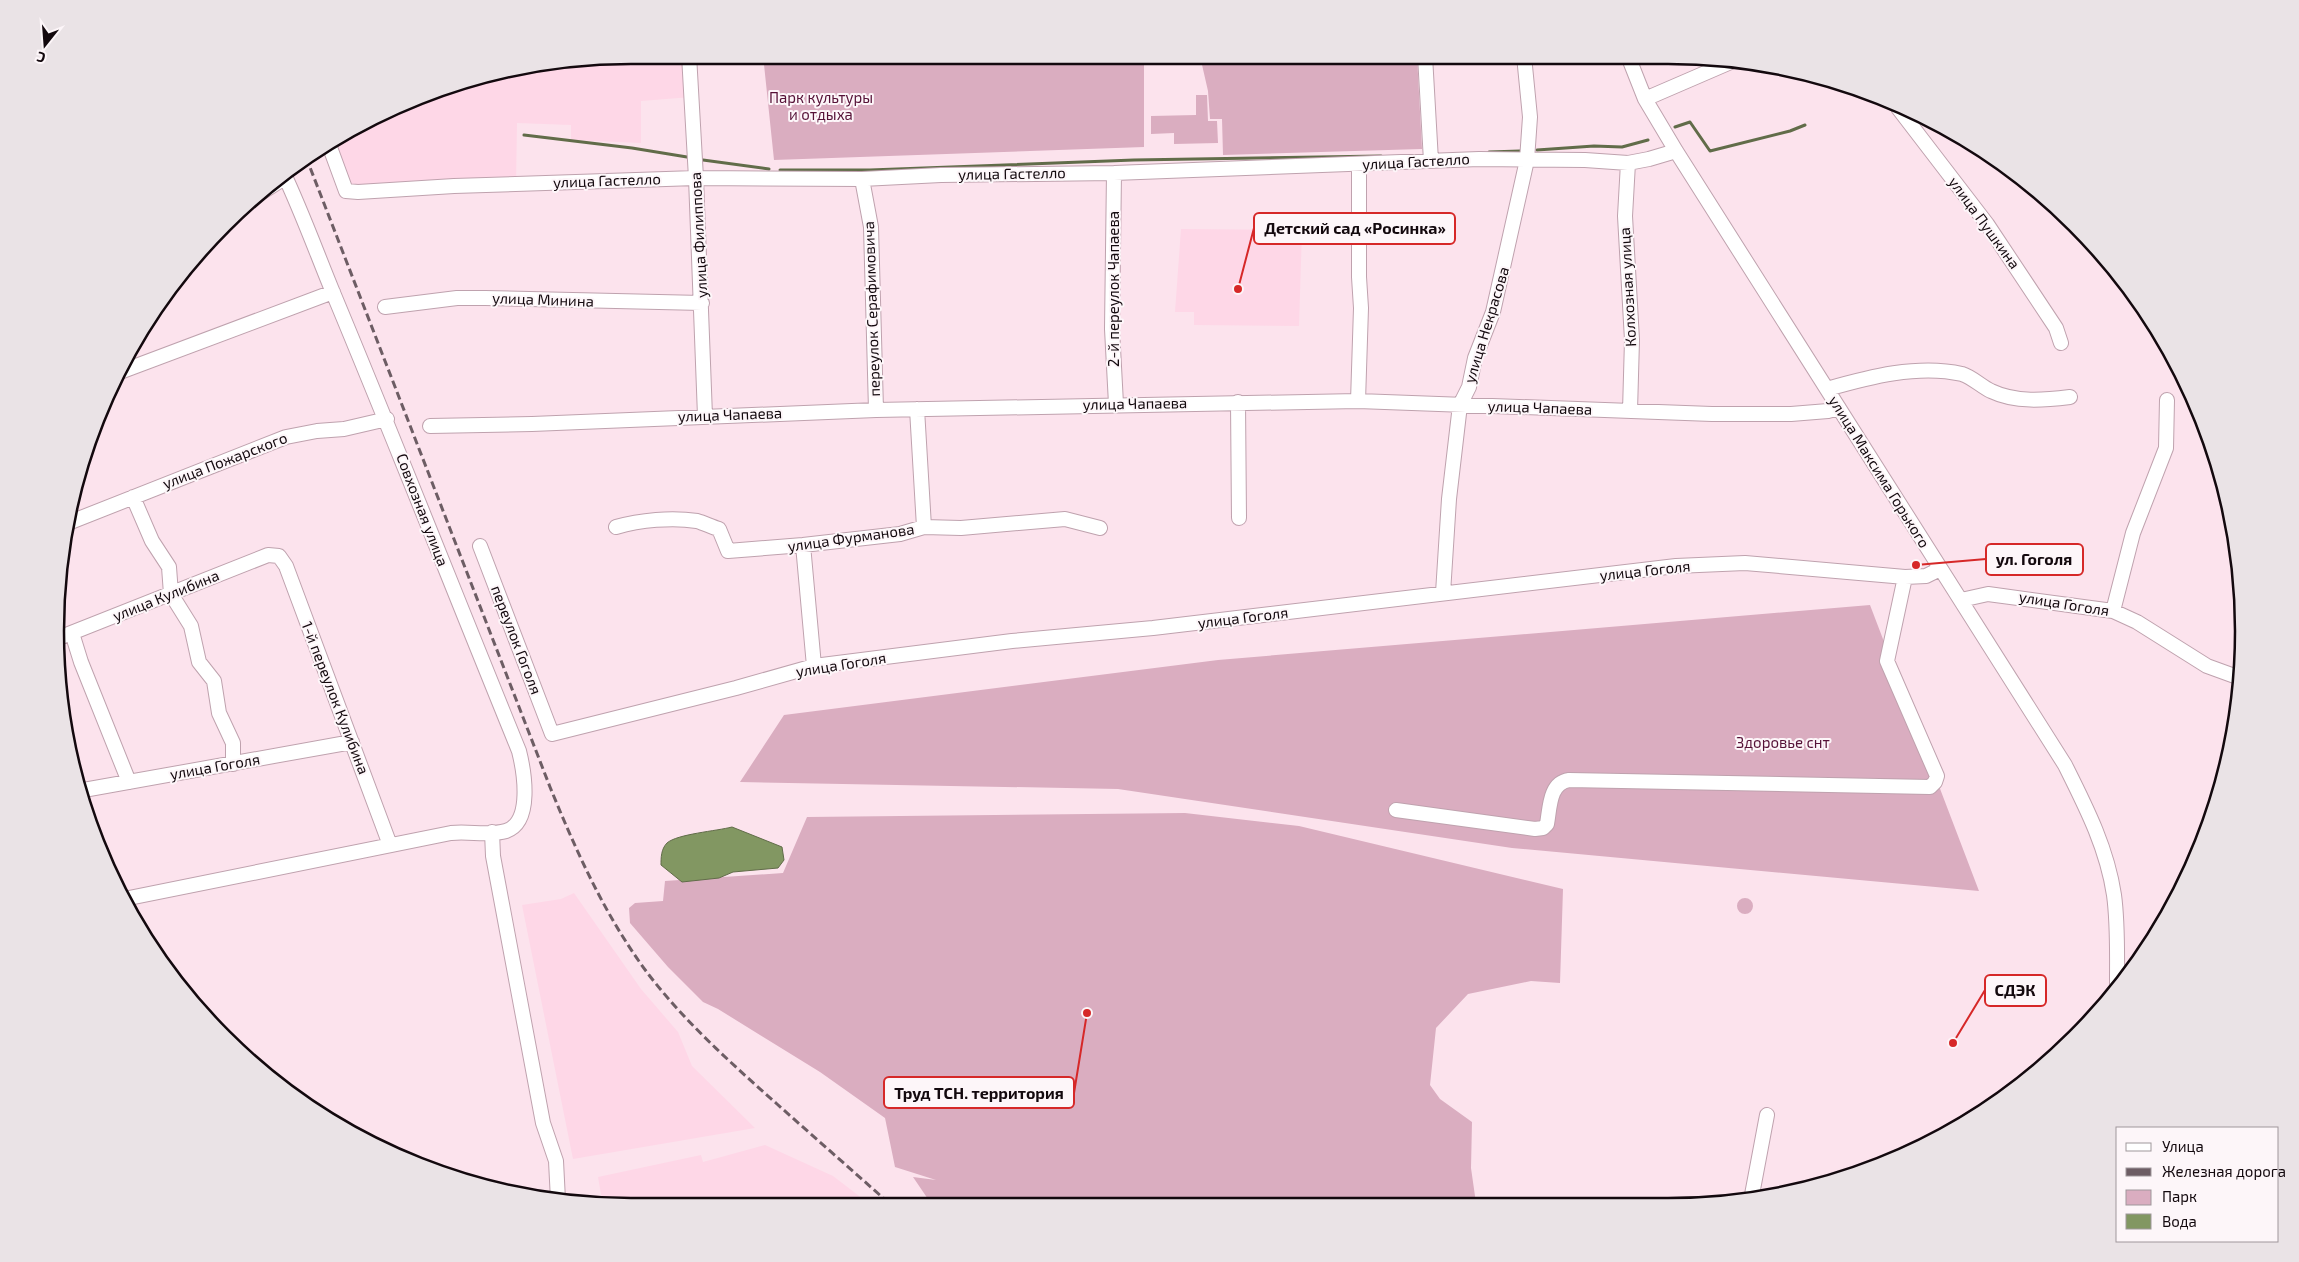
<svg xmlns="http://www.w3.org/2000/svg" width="2299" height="1262" font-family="'Exo 2',sans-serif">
	<rect width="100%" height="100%" fill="#fce3ed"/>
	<path fill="#fed7e7" d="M631 55H689L691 97 641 101V143L571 140V125L517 123 516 184 346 191 328 142 343 132 446 86 519 66Z
		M1181 229 1302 230 1299 326 1194 325V312H1175Z
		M574 893 641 989 678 1032 692 1066 755 1128 573 1159 522 905 561 899Z
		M765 1145 833 1176 863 1199 864 1205 603 1206 598 1177 701 1155 703 1162Z"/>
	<path fill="#daadc0" d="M763 55 1144 56V147L774 160Z
		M1200 56H1417L1422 149 1223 155 1222 119H1210L1208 91Z
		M1196 95H1207L1208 121H1217L1218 143 1174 144V133L1151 134V116L1196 115Z
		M1870 605 1979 891 1512 848 1118 789 740 782 784 715 1218 660Z
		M1185 813 1299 826 1563 889 1560 983 1531 981 1468 994 1436 1028 1430 1085 1440 1099 1472 1122 1471 1168 1476 1203 932 1205 913 1177 936 1180 895 1167 885 1118 820 1072 718 1009 703 1002 668 967 630 923 629 908 635 903 663 901 665 881 783 873 807 817Z
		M1737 906a8 8 0 1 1 16 0a8 8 0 1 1-16 0Z"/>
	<path fill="#829762" stroke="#616c49" d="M732 827 782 847 784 860 778 868 733 872 719 878 682 882 661 865C661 858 661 849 667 843 677 834 717 831 732 827Z"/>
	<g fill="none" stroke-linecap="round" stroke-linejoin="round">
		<path stroke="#616c49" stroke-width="3" d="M1675 127 1690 122 1710 151 1790 131 1805 125
			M524 135 632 148 687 157
			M1537 150 1594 146 1622 147 1648 140
			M1489 152 1520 151
			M703 160 769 169
			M780 170H870L1134 160 1381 156"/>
		<defs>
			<path id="minor" d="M689 55 696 178 705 416
				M1425 56 1431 161
				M1628 56 1645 99 1676 151 2065 765C2086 807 2107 848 2114 895 2118 924 2117 954 2117 984
				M1645 99 1733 61
				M1898 108 1987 224 2056 328 2061 343
				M328 142 346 191 358 192 454 186 696 178 862 179 941 175 1114 173 1479 159 1585 160 1628 163 1649 159 1676 151
				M1628 163 1625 216 1632 340 1630 411
				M1114 173 1112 329 1116 404
				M862 179 871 227 876 410
				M259 194 286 177
				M385 307 457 298H485L702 303
				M120 372 333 292
				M1827 389C1869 377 1918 364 1962 374 1972 377 1982 387 1991 391 2016 403 2045 400 2070 397
				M1358 401 1361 308 1359 277V165
				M1238 402 1239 518
				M917 409 924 527
				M430 426 532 424 876 410 1358 401 1712 414H1791L1828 411 1839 408
				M133 497 152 541 169 567 171 594 191 626 199 662 214 681 219 713 233 743V764
				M68 523 286 437 317 431 344 429 387 419
				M616 527C640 520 672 517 697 521 704 523 712 527 719 529L728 551 803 545 900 534 924 527 961 528 1065 519 1100 528
				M803 545 814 666
				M480 546 552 734 736 688 814 666 1012 641 1153 628 1676 566 1745 563 1905 577 1926 576 1940 569
				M1443 593 1449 499 1460 405 1469 387 1475 358 1493 312 1527 160 1530 117 1524 56
				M1961 600 1988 594 2113 611 2137 622 2207 666 2240 678
				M2113 611 2133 533 2166 448 2167 400
				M72 633 81 662 129 782
				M56 639 268 555 279 556 286 566 390 845
				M78 791 352 742
				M1396 810 1535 829 1543 828 1547 824C1550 808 1549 783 1569 780L1930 787 1935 782 1937 776 1887 661 1905 577
				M492 832 493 856 543 1123 556 1161 558 1200
				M124 899 451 833C469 831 490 836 506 831 533 822 524 771 519 751 457 599 397 446 334 295 317 254 302 212 283 172
				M1751 1200 1767 1115"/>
		</defs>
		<use href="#minor" stroke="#bfa2ae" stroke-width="16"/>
		<use href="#minor" stroke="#fff" stroke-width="14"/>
		<path stroke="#6d5d64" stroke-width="3" stroke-dasharray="8 4" stroke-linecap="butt" d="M306 157 550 787C577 853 606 918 649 975 686 1023 732 1064 777 1104 815 1138 853 1171 891 1205"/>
	</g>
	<g text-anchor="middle" stroke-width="4" stroke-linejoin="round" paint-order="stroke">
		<g font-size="15" fill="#561137" stroke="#fdf6f9">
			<text x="821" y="103">Парк культуры<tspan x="821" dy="17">и отдыха</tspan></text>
			<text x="1783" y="748">Здоровье снт</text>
		</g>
		<g font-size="15" fill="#13090e" stroke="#fdf6f9">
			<text transform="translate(1416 162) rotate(-3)" y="5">улица Гастелло</text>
			<text transform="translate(1012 174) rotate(-1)" y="5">улица Гастелло</text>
			<text transform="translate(607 181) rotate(-2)" y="5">улица Гастелло</text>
			<text transform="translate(1984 223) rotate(54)" y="5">улица Пушкина</text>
			<text transform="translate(699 235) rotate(-93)" y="5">улица Филиппова</text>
			<text transform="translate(1628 287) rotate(-93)" y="5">Колхозная улица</text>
			<text transform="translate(1114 289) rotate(-90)" y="5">2-й переулок Чапаева</text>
			<text transform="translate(543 300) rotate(2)" y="5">улица Минина</text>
			<text transform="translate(872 309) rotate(-92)" y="5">переулок Серафимовича</text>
			<text transform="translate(1487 325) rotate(-73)" y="5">улица Некрасова</text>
			<text transform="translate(1135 404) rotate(-1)" y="5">улица Чапаева</text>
			<text transform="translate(1540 408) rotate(2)" y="5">улица Чапаева</text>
			<text transform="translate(730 415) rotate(-2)" y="5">улица Чапаева</text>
			<text transform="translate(225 461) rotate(-21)" y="5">улица Пожарского</text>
			<text transform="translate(1879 472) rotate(58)" y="5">улица Максима Горького</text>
			<text transform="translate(422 510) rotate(69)" y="5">Совхозная улица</text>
			<text transform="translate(851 538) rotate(-8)" y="5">улица Фурманова</text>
			<text transform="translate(1645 571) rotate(-6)" y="5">улица Гоголя</text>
			<text transform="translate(166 596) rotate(-22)" y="5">улица Кулибина</text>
			<text transform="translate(2064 604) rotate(9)" y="5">улица Гоголя</text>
			<text transform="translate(1243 618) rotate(-7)" y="5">улица Гоголя</text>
			<text transform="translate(516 640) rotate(69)" y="5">переулок Гоголя</text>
			<text transform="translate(841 665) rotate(-9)" y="5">улица Гоголя</text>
			<text transform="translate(335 698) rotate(69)" y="5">1-й переулок Кулибина</text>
			<text transform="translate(215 767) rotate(-10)" y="5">улица Гоголя</text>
		</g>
	</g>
	<path d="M0 0H2299V1262H0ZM631 64H1668A567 567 0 0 1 2235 631V631A567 567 0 0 1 1668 1198H631A567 567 0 0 1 64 631V631A567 567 0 0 1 631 64Z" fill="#eae3e6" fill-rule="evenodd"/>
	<path fill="none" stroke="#13090e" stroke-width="2.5" d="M631 64H1668A567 567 0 0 1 2235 631V631A567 567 0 0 1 1668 1198H631A567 567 0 0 1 64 631V631A567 567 0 0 1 631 64Z"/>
	<path fill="none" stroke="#d62828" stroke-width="2" d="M1238 289L1254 228M1916 565L1986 559M1953 1043L1985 990M1087 1013L1074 1093"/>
	<g fill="#d62828" stroke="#fdf6f9" stroke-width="2">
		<circle cx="1238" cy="289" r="5"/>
		<circle cx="1916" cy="565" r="5"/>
		<circle cx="1953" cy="1043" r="5"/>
		<circle cx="1087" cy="1013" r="5"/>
	</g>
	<g fill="#fdf6f9" stroke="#d62828" stroke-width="2">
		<rect x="1254" y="213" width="201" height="31" rx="5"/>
		<rect x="1986" y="544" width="97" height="31" rx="5"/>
		<rect x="1985" y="975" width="61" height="31" rx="5"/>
		<rect x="884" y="1077" width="190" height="31" rx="5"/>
	</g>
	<g font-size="16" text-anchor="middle" font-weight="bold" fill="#13090e">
		<text x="1355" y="234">Детский сад «Росинка»</text>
		<text x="2034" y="565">ул. Гоголя</text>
		<text x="2015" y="996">СДЭК</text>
		<text x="979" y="1099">Труд ТСН. территория</text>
	</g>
	<rect x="2116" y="1127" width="162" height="115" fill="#fdf6f9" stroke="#9f979b"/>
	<rect x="2126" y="1143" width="25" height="8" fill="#ffffff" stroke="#9f979b"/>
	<text x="2162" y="1152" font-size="15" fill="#13090e">Улица</text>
	<rect x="2126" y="1168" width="25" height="8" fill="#6d5d64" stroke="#9f979b"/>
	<text x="2162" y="1177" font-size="15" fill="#13090e">Железная дорога</text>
	<rect x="2126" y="1190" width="25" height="15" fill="#daadc0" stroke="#9f979b"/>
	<text x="2162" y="1202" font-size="15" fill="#13090e">Парк</text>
	<rect x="2126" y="1214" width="25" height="15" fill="#829762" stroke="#9f979b"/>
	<text x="2162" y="1227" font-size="15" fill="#13090e">Вода</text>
	<g transform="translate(45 45) rotate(197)" stroke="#fdf6f9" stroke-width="4" paint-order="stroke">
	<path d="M0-4L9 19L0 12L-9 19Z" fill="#13090e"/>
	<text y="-8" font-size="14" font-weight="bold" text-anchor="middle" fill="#13090e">С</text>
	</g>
</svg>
